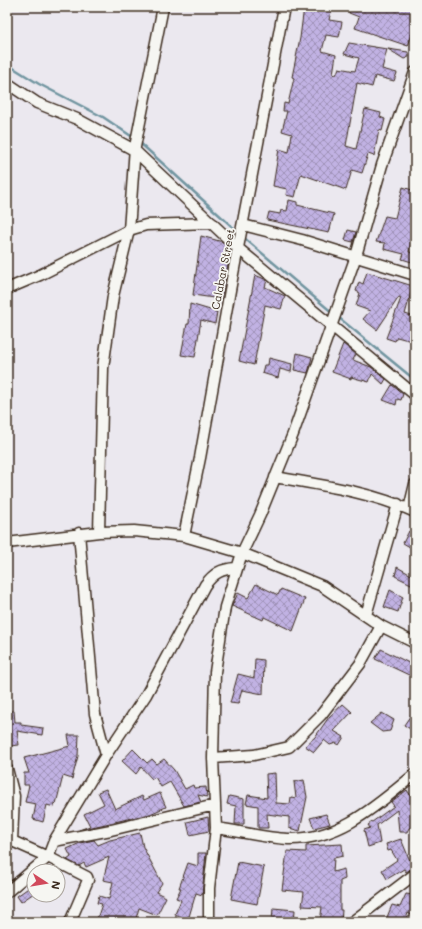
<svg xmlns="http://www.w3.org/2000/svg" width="422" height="929" font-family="Mali,sans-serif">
	<defs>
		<pattern id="building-cross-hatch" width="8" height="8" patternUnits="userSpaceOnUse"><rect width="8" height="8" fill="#c1b2e3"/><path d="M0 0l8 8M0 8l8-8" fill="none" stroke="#9e91b7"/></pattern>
	</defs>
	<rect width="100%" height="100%" fill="#ebe8ef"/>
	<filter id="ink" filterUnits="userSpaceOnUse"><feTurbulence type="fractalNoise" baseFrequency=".025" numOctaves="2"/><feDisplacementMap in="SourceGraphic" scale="8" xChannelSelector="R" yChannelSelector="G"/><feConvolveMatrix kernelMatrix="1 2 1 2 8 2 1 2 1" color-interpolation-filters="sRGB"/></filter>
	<g filter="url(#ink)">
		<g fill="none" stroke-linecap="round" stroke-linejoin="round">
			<path stroke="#7195a0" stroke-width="2.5" d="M7 64 39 84 103 117 134 138
				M138 141 238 232
				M243 237 334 314
				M338 317 415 380"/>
		</g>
		<path fill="url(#building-cross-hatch)" stroke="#3b2a1e" d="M304 7H332L329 20 342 22 339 37 326 35 322 51 336 55 333 74 336 75 339 68 355 71 359 58 344 54 349 43 387 49 382 69 397 73 394 81 375 76 372 87 357 83 346 146 356 149 365 109 381 113 380 117 385 119 382 131 379 130 374 156 368 154 362 173 352 170 346 190 301 174 295 197 286 195 287 189 273 186 279 149 289 152 292 134 282 131 287 111H283L284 103 288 104 294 78 292 77 300 38Z
			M351 7H415V25L408 46 355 28 359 17 349 13Z
			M388 49 408 52 409 57 404 59Z
			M403 187 415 191V235L413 234 409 252 415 253V263L402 259 404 254 384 249 385 243 376 242 385 216 395 218Z
			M289 200 297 202V205L334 214 329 233 267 220 269 212 280 214 281 210 287 211Z
			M348 230 356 232 353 242 345 240Z
			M201 236 223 242 231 250 221 299 193 295Z
			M367 272 413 286 405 314 415 317V342L397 337 395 341 386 338 401 298 399 297 377 330 363 319 370 311 356 306 360 293 356 291 359 282 363 284Z
			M255 275 267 280 265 287 285 296 281 309 265 305 254 365 239 361Z
			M190 304 217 312 215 324 201 320 195 357 181 355 187 324H189Z
			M343 344 356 354 353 360 371 367 386 379 383 384 372 374 369 382 351 377V379L332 372Z
			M297 353 312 357 308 373 294 370Z
			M269 358 292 364 291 372 280 369 278 378 262 373 264 365H268Z
			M392 385 403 394 401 400 397 399 396 405 383 400Z
			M409 531 415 535V550L403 543Z
			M397 567 415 577 413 585 395 576Z
			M256 584 278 595 281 589 305 599 293 631 264 617 263 620 232 606 238 593 248 598Z
			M390 590 403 597 398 612 384 607Z
			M381 649 415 666 411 676 375 659Z
			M255 659 264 660 263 694 242 690 238 704 230 703 238 674 254 678Z
			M343 704 352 712 334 731 344 737 339 745 336 743 330 745 324 740 314 752 305 746 315 737 329 717Z
			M415 709V732L404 725Z
			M9 711H14L15 722H21V725L43 728 42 735 17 731 19 745 10 746Z
			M382 713 394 720 390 731 382 732 370 723Z
			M68 735H79L78 756 72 779 63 776 56 804 55 803 54 807 47 805 43 822 33 819 36 804 25 802 29 785H24V773H29L24 758 70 746Z
			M133 749 147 763 152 759 157 764 164 759 174 770 185 789 193 785 194 788 206 787 207 797 198 795 201 802 184 806 170 782 161 787 155 777 152 779 141 767 136 774 122 761Z
			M275 773 276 803 290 804 291 797 296 798 294 782 304 780 307 797 300 831 289 828V817L267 814 268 828H258V806L246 804 248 795 267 798 266 774Z
			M106 789 115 809 142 796 144 800 160 793 166 807 150 814 79 830 90 826 84 814 104 804 98 792Z
			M407 790 415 802 414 827 409 828 407 832H399L397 810 377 825 380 843 368 847 364 830 370 828 368 825 394 806 391 802Z
			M229 796 244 799V824H235L236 806 227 804Z
			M326 814 330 824 314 828 310 818Z
			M208 817 209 831 190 835 187 822Z
			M140 833 143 847 162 883 156 892 166 897 157 915 139 908 135 922H96L102 904 97 903 99 896 109 899 113 882 103 880 109 857 86 867 84 863 79 866 67 860 71 857 67 849 80 843 94 840 98 845 110 840Z
			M401 839 413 868 406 872 404 869 387 879 382 870 397 860 391 850 388 851 386 844Z
			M342 844 343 856 334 858 333 872 344 869 345 879 340 881V910H342L341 922H320L322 907 302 906 304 892 282 890 287 851 306 852V846Z
			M198 853H206L202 895 196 893 188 920 175 914 181 900 176 898 181 888H179L188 863 198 866Z
			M238 862 264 867 257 904 231 899Z
			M34 884V893L21 902 17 896Z
			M406 894 413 895 410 905 415 906V917L408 913 405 922H385L392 905 400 907Z
			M273 908 295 910 294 922H272Z"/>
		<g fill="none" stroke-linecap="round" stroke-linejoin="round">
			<defs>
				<path id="minor" d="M7 83 37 103 77 119 134 150 239 249 415 395
					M243 225 302 240 415 275
					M7 289 40 275 129 230 146 225 212 223
					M275 477C322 485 371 492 415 512
					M409 509 415 484
					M99 532 103 368 113 296 129 230 135 147 163 7
					M79 533 95 714 106 755
					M184 536 200 458 232 279 284 7
					M7 543 99 532 134 531 184 536 242 553 322 586 381 626 415 643
					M366 615 398 504
					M213 758 254 755 289 747 321 715 360 664 381 626
					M7 769 14 796 12 841
					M216 828C239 831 264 838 288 839 340 840 377 805 415 774
					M54 841 111 830 215 805
					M7 842 12 841 48 857 7 892
					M70 922 88 880 87 877 48 857 54 841 106 755 146 695 205 585C214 573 221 569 236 568
					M209 922V888L216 828 213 758 215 672 225 607 242 553 260 515 293 434 356 256 382 165 415 72
					M352 922 415 874"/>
			</defs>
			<use href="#minor" stroke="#3b2a1e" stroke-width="13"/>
			<use href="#minor" stroke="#f6f6f2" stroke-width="10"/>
		</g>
	</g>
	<g text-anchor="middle" stroke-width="3.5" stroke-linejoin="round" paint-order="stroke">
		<g font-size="11" fill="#3b2a1e" stroke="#f6f6f2">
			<text transform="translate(223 269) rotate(-79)" y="4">Calabar Street</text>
		</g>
	</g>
	<rect width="422" height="929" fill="none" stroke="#f6f6f2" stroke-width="24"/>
	<rect x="12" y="12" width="398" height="905" fill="none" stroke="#3b2a1e" stroke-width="1.5" filter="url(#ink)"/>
	<g transform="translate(46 883) rotate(102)"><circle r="19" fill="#f6f6f2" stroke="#aba49d"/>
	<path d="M0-3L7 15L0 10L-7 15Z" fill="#d1495b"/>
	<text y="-6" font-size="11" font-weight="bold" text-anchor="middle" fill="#3b2a1e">N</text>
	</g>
</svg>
